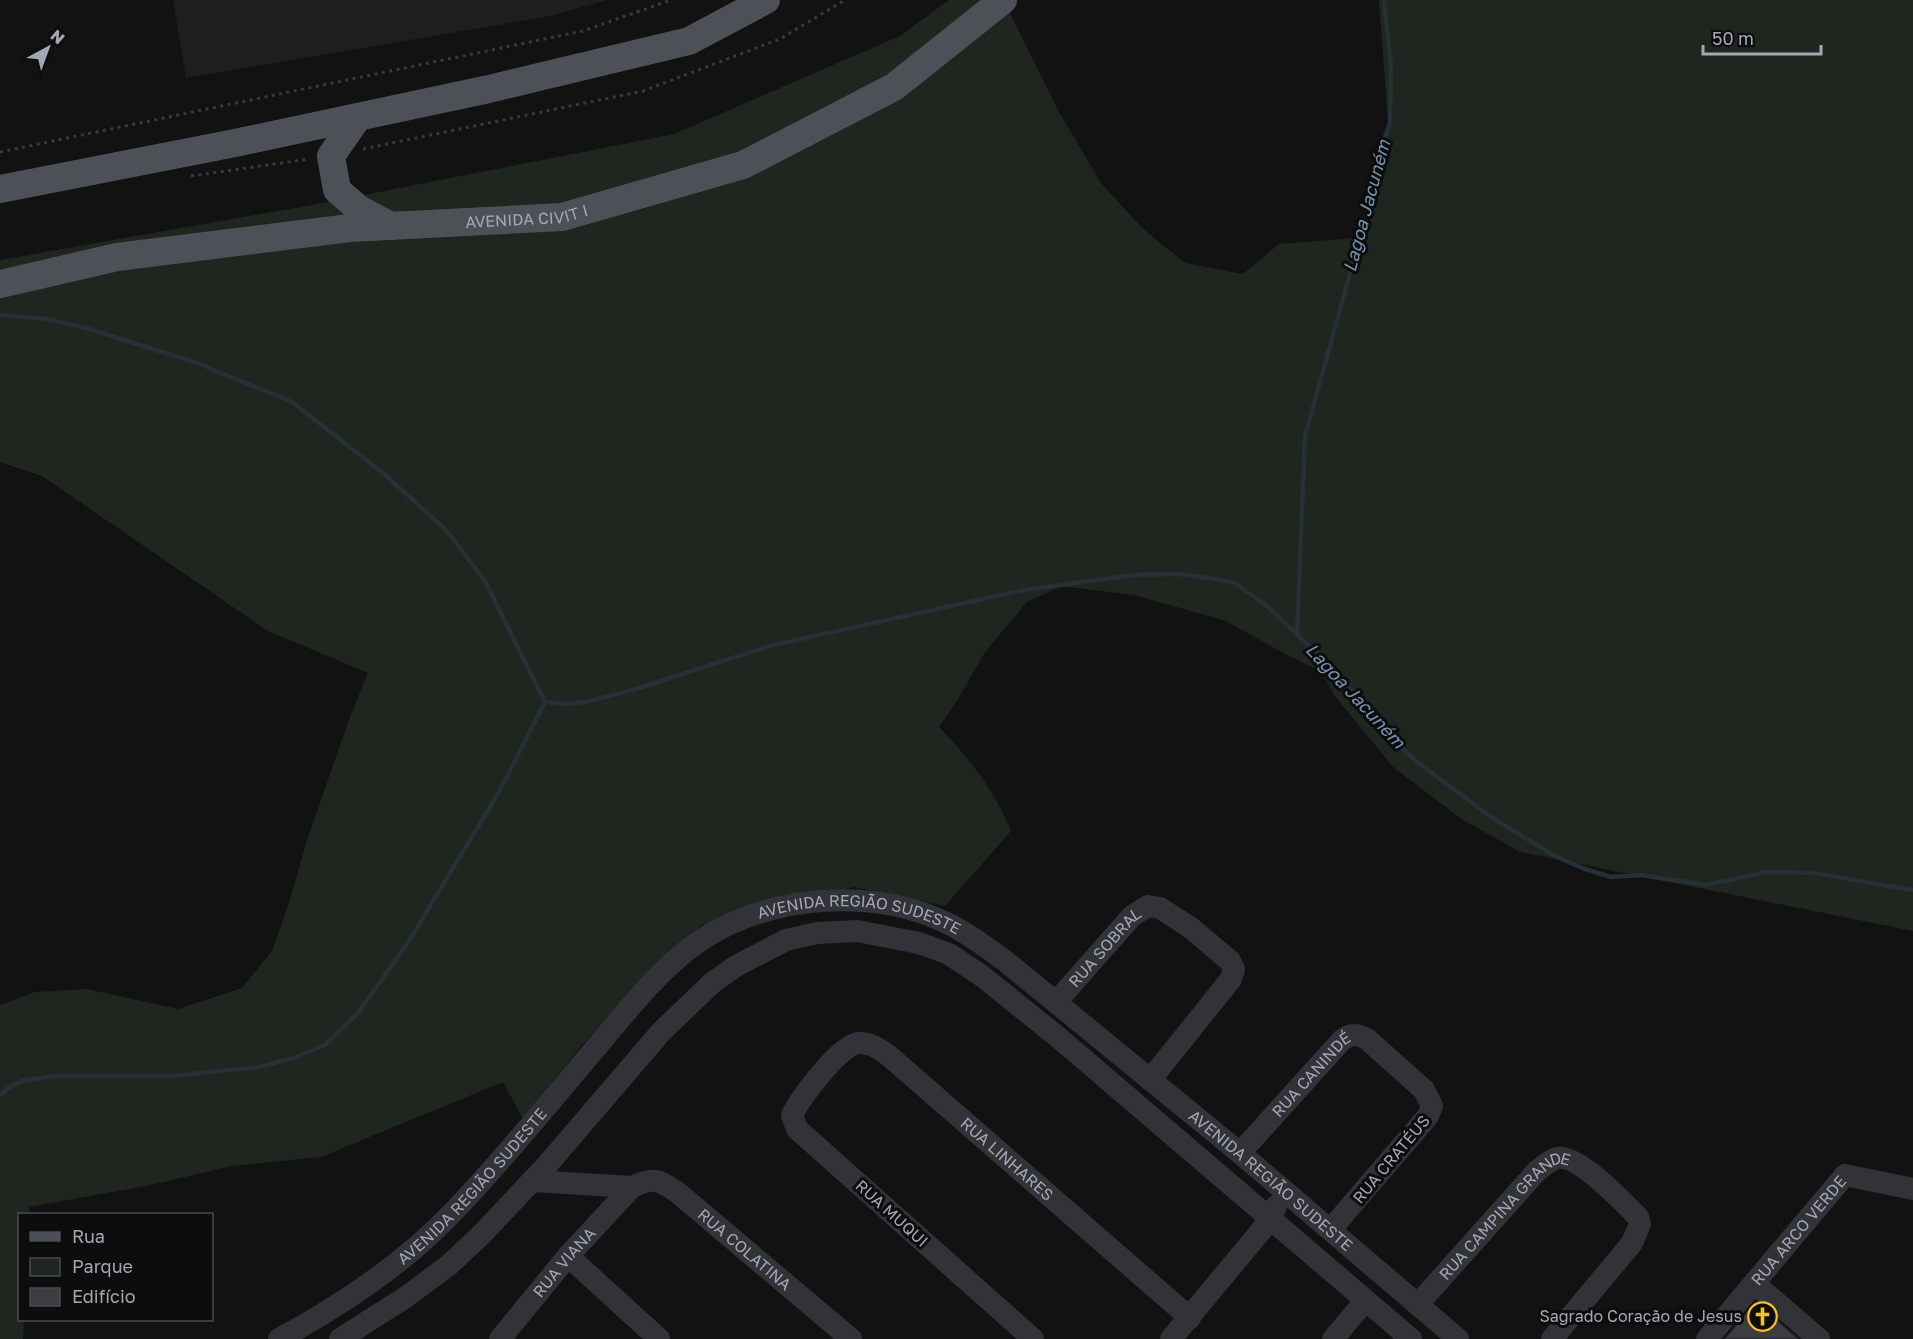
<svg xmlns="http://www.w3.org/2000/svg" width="1913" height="1339" font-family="'Golos Text',sans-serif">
	<rect width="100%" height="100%" fill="#121213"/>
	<path fill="#1e1e20" d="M173 0H607L551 16 186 78Z"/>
	<path fill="#1e261f" d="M949 0H995L1010 13 1059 112 1101 183 1142 228 1185 263 1243 274 1279 244 1366 237 1378 189 1388 121 1379 0H1913V931L1520 852 1463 820 1393 767 1334 695 1322 672 1287 655 1226 621 1134 595 1061 586 1027 602 985 652 958 699 939 727C968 757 996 792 1011 831L945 906 854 887 701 926 581 1046 523 1119 503 1082 321 1157 231 1166 151 1185 29 1207V1214H20V1320H24L23 1339H0V1005L35 992 87 989 178 1009 242 988 272 951 289 903 307 840 350 717 368 673 268 631 42 476 0 462V260L323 203 674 134 900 36Z"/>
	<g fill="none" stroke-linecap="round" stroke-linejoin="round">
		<path stroke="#272f37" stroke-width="4.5" d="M0 315 47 319 86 328 197 363 292 402 383 473 446 530 485 581 545 702
			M1297 634 1305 436 1369 205 1376 162 1390 123 1391 67 1384 0
			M545 702 564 704 585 702 636 689 769 646 1024 590 1134 575 1181 574 1233 582 1266 605 1331 666 1392 739 1417 762 1494 819 1557 857 1585 869 1611 877 1641 875 1706 885 1766 872 1814 873 1913 890
			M0 1095 8 1088 22 1081 54 1076H171L260 1067 296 1057 325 1045 358 1013 409 941 500 790 545 702"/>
	</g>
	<path fill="#3c3c41" stroke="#2c2b2f" stroke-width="1.5" d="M1756 1302 1798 1339H1725Z"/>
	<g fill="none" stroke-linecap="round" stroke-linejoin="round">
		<path stroke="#383a40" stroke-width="3" stroke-dasharray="3 4.5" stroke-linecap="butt" d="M363 149 643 91 780 39 845 0
			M0 152 583 31 671 0
			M191 176 309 159"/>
		<g stroke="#323338" stroke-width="22">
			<path id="s1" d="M1057 1001 1132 916 1148 906 1160 908 1191 928 1230 961 1234 969 1231 979 1150 1080"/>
			<path id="s2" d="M1240 1153 1342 1040C1351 1033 1357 1034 1367 1039L1424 1090 1432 1106 1428 1116 1331 1229"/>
			<path d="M532 1181 632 1187"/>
			<path d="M568 1256 659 1339"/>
			<path d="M1755 1284 1819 1339"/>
			<path id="s3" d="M1418 1304 1537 1171C1543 1167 1550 1159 1558 1158 1579 1155 1624 1203 1638 1217L1640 1224 1632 1243 1552 1339"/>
			<path id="s4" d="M279 1339C344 1304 405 1263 455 1210 506 1157 552 1099 599 1044 627 1011 656 974 690 948 756 897 863 886 938 919 962 929 983 945 1004 960L1240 1153 1458 1339"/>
			<path d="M340 1339 406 1297 449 1265 482 1234 547 1165 661 1032 712 983 736 966 786 940 817 933 857 931 919 943 949 954 982 976 1059 1038 1411 1339"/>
			<path id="s5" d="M500 1339 568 1256 632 1187C653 1177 658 1179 677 1192L851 1339"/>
			<path id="s6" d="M1033 1339 797 1129 792 1115C801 1097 839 1046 858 1043 870 1042 879 1049 888 1055L1190 1318"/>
			<path d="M1171 1339 1270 1220 1276 1206"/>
			<path d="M1333 1339 1365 1301"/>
			<path id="s7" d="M1707 1339 1845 1175 1913 1189"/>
		</g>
		<g stroke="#4e5058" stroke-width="28">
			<path d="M358 117 331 156 337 190 359 209 391 226"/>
			<path d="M0 189 235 143 489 89 689 41 766 0"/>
			<path id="s8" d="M0 284 117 257 350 228 562 217 743 165 894 87 1003 0"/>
		</g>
	</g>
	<defs>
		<symbol id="church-ring" viewBox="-11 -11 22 22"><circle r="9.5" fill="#0d0d0e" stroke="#fbc022" stroke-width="1.5"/><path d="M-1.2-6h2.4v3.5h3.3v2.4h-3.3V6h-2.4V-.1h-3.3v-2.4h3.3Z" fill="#fbc022"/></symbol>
	</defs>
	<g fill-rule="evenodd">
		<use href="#church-ring" x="1746" y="1300" width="33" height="33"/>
	</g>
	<g text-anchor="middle" stroke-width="6" stroke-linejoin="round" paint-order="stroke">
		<g font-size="16" fill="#a2a7b5" stroke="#0d0d0e">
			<text dy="6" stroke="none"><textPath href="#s8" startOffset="532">AVENIDA CIVIT I</textPath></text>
			<text dy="6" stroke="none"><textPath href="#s4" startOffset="752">AVENIDA REGIÃO SUDESTE</textPath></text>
			<text dy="6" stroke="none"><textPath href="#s1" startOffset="72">RUA SOBRAL</textPath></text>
			<text dy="6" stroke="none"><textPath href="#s2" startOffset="106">RUA CANINDÉ</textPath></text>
			<text dy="6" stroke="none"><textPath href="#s6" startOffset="621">RUA LINHARES</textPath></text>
			<text transform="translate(1391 1159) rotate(-50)" y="6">RUA CRATÉUS</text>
			<text dy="6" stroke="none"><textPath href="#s4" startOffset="1256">AVENIDA REGIÃO SUDESTE</textPath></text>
			<text dy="6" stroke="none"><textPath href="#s4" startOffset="248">AVENIDA REGIÃO SUDESTE</textPath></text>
			<text transform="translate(892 1213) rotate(42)" y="6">RUA MUQUI</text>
			<text dy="6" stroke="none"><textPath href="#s3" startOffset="126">RUA CAMPINA GRANDE</textPath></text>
			<text dy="6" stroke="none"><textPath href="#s7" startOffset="142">RUA ARCO VERDE</textPath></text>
			<text dy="6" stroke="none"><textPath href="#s5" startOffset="339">RUA COLATINA</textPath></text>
			<text dy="6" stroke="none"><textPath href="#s5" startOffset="100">RUA VIANA</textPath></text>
		</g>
		<g font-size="16" fill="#a2a7b5" stroke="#0d0d0e" text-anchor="end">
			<text x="1742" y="1322">Sagrado Coração de Jesus</text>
		</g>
		<g font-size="18" font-style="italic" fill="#7793b2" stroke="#0d0d0e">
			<text transform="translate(1367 206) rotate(-75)" y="6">Lagoa Jacuném</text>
			<text transform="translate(1355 696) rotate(47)" y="6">Lagoa Jacuném</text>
		</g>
	</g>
	<rect x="18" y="1213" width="195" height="108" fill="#0d0d0e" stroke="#494b51" stroke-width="1.5"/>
	<rect x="30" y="1232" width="30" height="9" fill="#4e5058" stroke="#494b51" stroke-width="1.5"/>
	<text x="72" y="1243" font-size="18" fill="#a2a7b5">Rua</text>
	<rect x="30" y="1258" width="30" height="18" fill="#1e261f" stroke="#494b51" stroke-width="1.5"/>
	<text x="72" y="1273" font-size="18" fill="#a2a7b5">Parque</text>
	<rect x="30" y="1288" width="30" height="18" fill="#3c3c41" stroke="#494b51" stroke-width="1.5"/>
	<text x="72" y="1303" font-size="18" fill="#a2a7b5">Edifício</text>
	<g transform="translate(48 48) rotate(41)" stroke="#0d0d0e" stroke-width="4.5" paint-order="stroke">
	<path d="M0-4.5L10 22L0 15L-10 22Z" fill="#a2a7b5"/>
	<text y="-9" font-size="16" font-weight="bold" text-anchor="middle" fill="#a2a7b5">N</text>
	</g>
	<path d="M1703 45v9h118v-9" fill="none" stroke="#a2a7b5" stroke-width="3"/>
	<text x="1712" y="45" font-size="18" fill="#a2a7b5" stroke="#0d0d0e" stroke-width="4.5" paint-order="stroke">50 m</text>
</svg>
